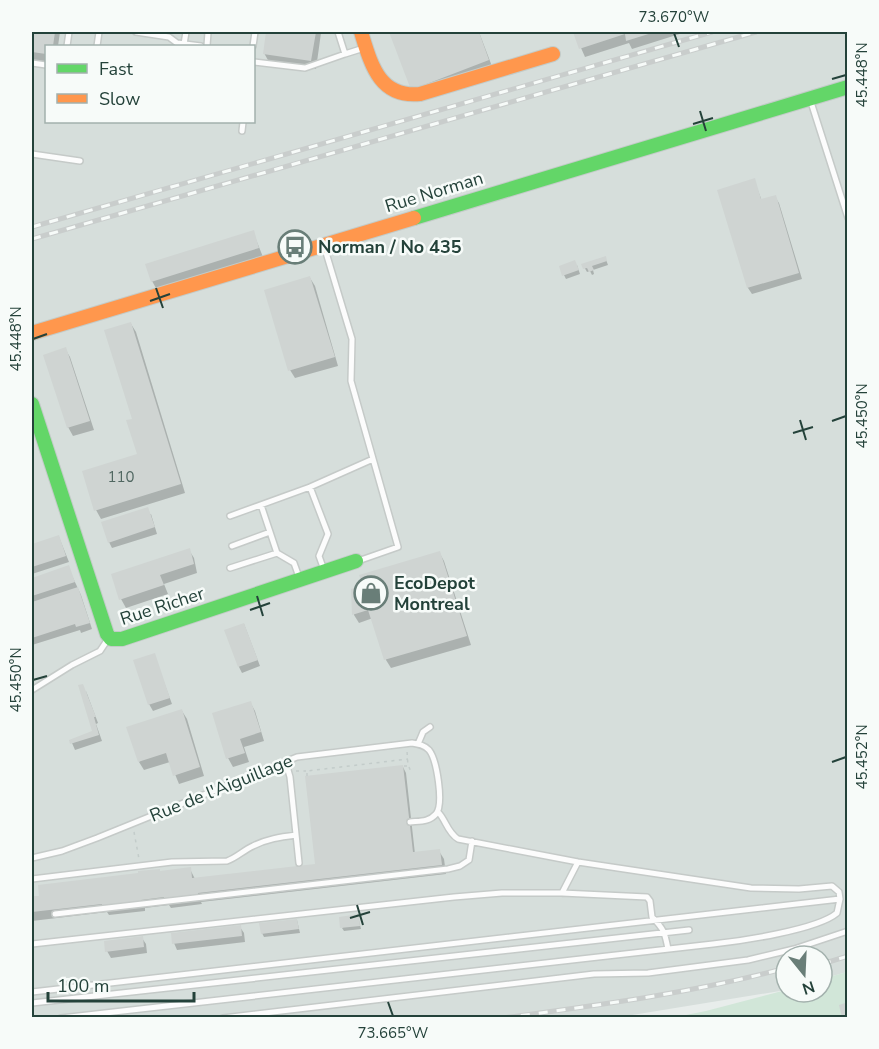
<svg xmlns="http://www.w3.org/2000/svg" width="879" height="1049" font-family="'Nunito Sans',sans-serif">
	<rect width="100%" height="100%" fill="#e8edeb"/>
	<path fill="#d6dedb" fill-rule="evenodd" d="M32 32H847V972L822 979V956H786V990L620 1017H32ZM46 46H254V122H46Z"/>
	<path fill="#d1e6d8" d="M847 972V1017L671 1018 706 1011 786 990V992H822V979Z"/>
	<path fill="#0003" d="M32 32H60L58 46H46V62L32 60Z
		M267 32H324L321 33 316 69 269 62 264 53Z
		M391 32H479L493 69 412 89Z
		M574 32H686L632 49 629 43 585 57Z
		M754 180 762 201 775 197 779 203 802 279 752 294 748 288 719 191Z
		M253 232 263 257 157 290 152 281Z
		M605 257 608 265 593 270 594 274 592 275 590 271 587 272 583 265Z
		M577 265 580 274 566 279 560 267Z
		M310 278 315 286 338 366 295 378 290 370Z
		M131 324 136 332 185 493 101 519 96 510 139 455 134 420Z
		M65 349 70 357 94 430 73 436 68 427Z
		M151 514 157 534 112 548 109 542Z
		M59 537 69 562 32 574V546Z
		M189 550 194 558 197 573 164 584 168 594 126 608 121 599 113 575Z
		M439 552 444 561 471 645 391 668 386 660 373 618 359 623 354 615 353 590Z
		M68 567 81 595 92 629 81 633 80 630 32 645V579Z
		M244 624 260 666 242 673 239 667Z
		M154 655 172 704 153 711 149 704Z
		M86 691 98 723 96 724 102 741 75 750 72 743 93 732Z
		M250 702 255 711 264 741 244 747 249 762 233 767 228 758Z
		M182 711 187 719 204 776 179 784 170 762 144 770 139 762Z
		M403 767 406 773 415 854 439 851 444 859 446 874 201 902 202 904 171 908 169 905 145 908V911L109 915 107 912 32 921V898L160 872 190 869 195 879 316 865Z
		M358 916 361 929 344 931 342 928Z
		M297 920 300 933 264 937 262 933Z
		M240 927 244 933 245 942 177 950 174 943Z
		M142 938 146 944 147 953 111 958 107 951Z"/>
	<path fill="#cfd4d2" d="M32 32H55L53 46H46V54L32 52Z
		M266 32H316L311 61 263 54Z
		M389 32H479L489 60 411 90Z
		M573 32H655L626 41 625 34 579 49Z
		M755 178 761 199 776 195 799 273 747 288 717 190Z
		M254 230 259 248 151 282 145 264Z
		M606 256 607 261 592 266 594 270 589 272 587 268 583 269 581 264Z
		M575 260 579 270 562 276 559 266Z
		M310 276 335 357 288 371 264 290Z
		M131 322 181 484 94 511 82 471 137 454 126 420 132 419 104 330Z
		M66 347 90 421 67 428 43 355Z
		M148 507 155 527 108 543 101 522Z
		M59 535 66 556 32 567V544Z
		M190 548 194 564 160 575 164 585 119 600 111 574Z
		M440 551 467 636 384 660 368 610 352 615 351 589 363 585 359 575Z
		M69 565 75 582 32 596V578Z
		M78 587 90 623 76 627 75 624 32 638V602Z
		M244 623 258 660 238 667 224 630Z
		M155 653 170 698 148 705 133 660Z
		M83 684 96 717H94L99 735 70 744 69 740 92 731 78 685Z
		M251 701 261 732 240 739 245 753 226 759 212 713Z
		M182 709 200 767 173 776 166 753 138 762 126 727Z
		M403 765 413 852 440 849 442 865 198 893V896L164 900V897L141 900V903L102 907V904L32 912V896H39L38 885 138 873V871L160 869V871L191 867 192 878 315 864 305 776Z
		M359 914 360 926 340 928 339 917Z
		M297 919 299 929 261 934 259 923Z
		M241 925 242 936 172 944 171 933Z
		M143 936 144 947 105 952 104 941Z
		M848 1002V1016L842 1018 839 1005Z"/>
	<g fill="none" stroke-linecap="round" stroke-linejoin="round">
		<defs>
			<path id="lane" d="M136 32 169 37 177 43 201 46
				M338 32 345 54 364 48
				M184 44 186 32
				M67 46 69 32
				M97 46 99 32
				M207 46 208 32
				M253 46 255 32
				M254 62 305 68 345 54
				M32 63 46 65
				M810 99 848 218
				M242 131 243 122
				M32 154 80 161
				M324 246 352 339 351 381 398 547 358 561
				M310 487 328 534 319 556 324 570
				M230 516 310 487 373 459
				M232 546 270 532
				M277 553 294 563 299 577
				M230 568 277 553 261 505
				M32 690 72 665 100 651 108 639
				M418 744 423 732 430 727
				M286 763 290 777 299 863
				M32 858 62 851 97 838 297 757 412 743C419 744 424 745 429 750 437 760 444 804 436 814 429 822 420 821 410 822
				M32 879 172 862 227 861C236 858 244 850 253 846 267 839 280 837 296 835
				M562 893 578 862
				M55 914 448 869 460 866 469 860 472 841
				M32 944 454 897 502 893H562L647 897 650 901 652 917C664 929 665 933 668 949
				M32 992 840 899
				M32 1003 689 930
				M61 1018 713 944C740 941 817 930 837 913L840 899 839 892 832 886 799 889 751 888 578 862 458 839C447 832 446 820 438 812
				M223 1018 594 974 648 973 748 960 794 949 848 931"/>
			<path id="fast" d="M414 218 848 87
				M32 404 107 634 111 639H122L356 561"/>
			<path id="slow" d="M361 32C371 64 379 98 420 94L553 54
				M32 333 414 218"/>
		</defs>
		<use href="#lane" stroke="#c5cac8" stroke-width="8"/>
		<use href="#fast" stroke="#c3cbc8" stroke-width="16"/>
		<use href="#slow" stroke="#c3cbc8" stroke-width="16"/>
		<path stroke="#c3ccca" stroke-width="1.5" stroke-dasharray="3 4.5" stroke-linecap="butt" d="M404 766H408L407 751
			M409 767 411 772
			M296 771H306
			M307 776V771L408 759
			M134 832 139 859"/>
		<use href="#lane" stroke="#fcfcfc" stroke-width="5"/>
		<use href="#fast" stroke="#63d668" stroke-width="14"/>
		<use href="#slow" stroke="#ff974d" stroke-width="14"/>
		<defs>
			<path id="rail" d="M32 227 712 32
				M32 239 756 32
				M822 964 848 956
				M503 1018C599 1005 693 993 786 968"/>
		</defs>
		<use href="#rail" stroke="#c9cdcc" stroke-width="5"/>
		<use href="#rail" stroke="#f7fbf9" stroke-width="3" stroke-dasharray="9" stroke-linecap="butt"/>
	</g>
	<path fill="none" stroke="#24423a" stroke-width="2" d="M674 33 679 47M832 79 846 75M700 111 706 131M693 124 713 118M156 288 163 308M150 301 170 294M33 339 47 334M800 420 806 440M832 421 846 416M793 433 813 427M257 596 263 616M250 610 270 603M33 680 47 676M832 762 846 757M357 905 363 925M350 918 370 912M388 1002 393 1016"/>
	<defs>
		<symbol id="bus-ring" viewBox="-11 -11 22 22"><circle r="9.5" fill="#f7fbf9" stroke="#697e78" stroke-width="1.5"/><path d="M-5-6H5V4H4V6H2V4H-2V6H-4V4H-5ZM-3.5-4V0h7V-4ZM-3.5 1.2v1.5H-2V1.2ZM2 1.2v1.5H3.5V1.2Z" fill="#697e78"/></symbol>
		<symbol id="shop-ring" viewBox="-11 -11 22 22"><circle r="9.5" fill="#f7fbf9" stroke="#697e78" stroke-width="1.5"/><path d="M-5-2.5h2.3a2.7 3.5 0 0 1 5.4 0H5L5.5 6h-11ZM-1.5-2.5h3a1.5 2.3 0 0 0-3 0Z" fill="#697e78"/></symbol>
	</defs>
	<g fill-rule="evenodd">
		<use href="#bus-ring" x="276" y="228" width="38" height="38"/>
		<use href="#shop-ring" x="352" y="574" width="38" height="38"/>
	</g>
	<g text-anchor="middle" stroke-width="5" stroke-linejoin="round" paint-order="stroke">
		<g font-size="15" fill="#506761">
			<text x="121" y="482">110</text>
		</g>
		<g font-size="18" fill="#24423a" stroke="#f7fbf9">
			<text transform="translate(434 192) rotate(-17)" y="6">Rue Norman</text>
			<text transform="translate(162 606) rotate(-18)" y="6">Rue Richer</text>
			<text transform="translate(221 788) rotate(-22)" y="6">Rue de l'Aiguillage</text>
		</g>
		<g font-size="18" font-weight="bold" fill="#24423a" stroke="#f7fbf9" text-anchor="start">
			<text x="318" y="253">Norman / No 435</text>
			<text x="394" y="589">EcoDepot<tspan x="394" dy="21">Montreal</tspan></text>
		</g>
	</g>
	<rect width="879" height="1049" fill="none" stroke="#f7fbf9" stroke-width="66"/>
	<rect x="45" y="45" width="210" height="78" fill="#f7fbf9" stroke="#a3b1ad" stroke-width="1.5"/>
	<rect x="57" y="64" width="30" height="9" fill="#63d668" stroke="#a3b1ad" stroke-width="1.5"/>
	<text x="99" y="75" font-size="18" fill="#24423a">Fast</text>
	<rect x="57" y="94" width="30" height="9" fill="#ff974d" stroke="#a3b1ad" stroke-width="1.5"/>
	<text x="99" y="105" font-size="18" fill="#24423a">Slow</text>
	<g transform="translate(804 974) rotate(162)"><circle r="28" fill="#f7fbf9" stroke="#a3b1ad" stroke-width="1.5"/>
	<path d="M0-4.5L10 22L0 15L-10 22Z" fill="#697e78"/>
	<text y="-9" font-size="16" font-weight="bold" text-anchor="middle" fill="#24423a">N</text>
	</g>
	<path d="M48 992v9h146v-9" fill="none" stroke="#24423a" stroke-width="3"/>
	<text x="57" y="992" font-size="18" fill="#24423a" stroke="#f7fbf9" stroke-width="4.5" paint-order="stroke">100 m</text>
	<rect x="33" y="33" width="813" height="983" fill="none" stroke="#24423a" stroke-width="2"/>
	<g font-size="15" text-anchor="middle" fill="#24423a">
		<text x="674" y="22">73.670°W</text>
		<text transform="translate(862 75) rotate(-90)" y="5">45.448°N</text>
		<text transform="translate(16 339) rotate(-90)" y="5">45.448°N</text>
		<text transform="translate(862 416) rotate(-90)" y="5">45.450°N</text>
		<text transform="translate(16 680) rotate(-90)" y="5">45.450°N</text>
		<text transform="translate(862 757) rotate(-90)" y="5">45.452°N</text>
		<text x="393" y="1038">73.665°W</text>
	</g>
</svg>
